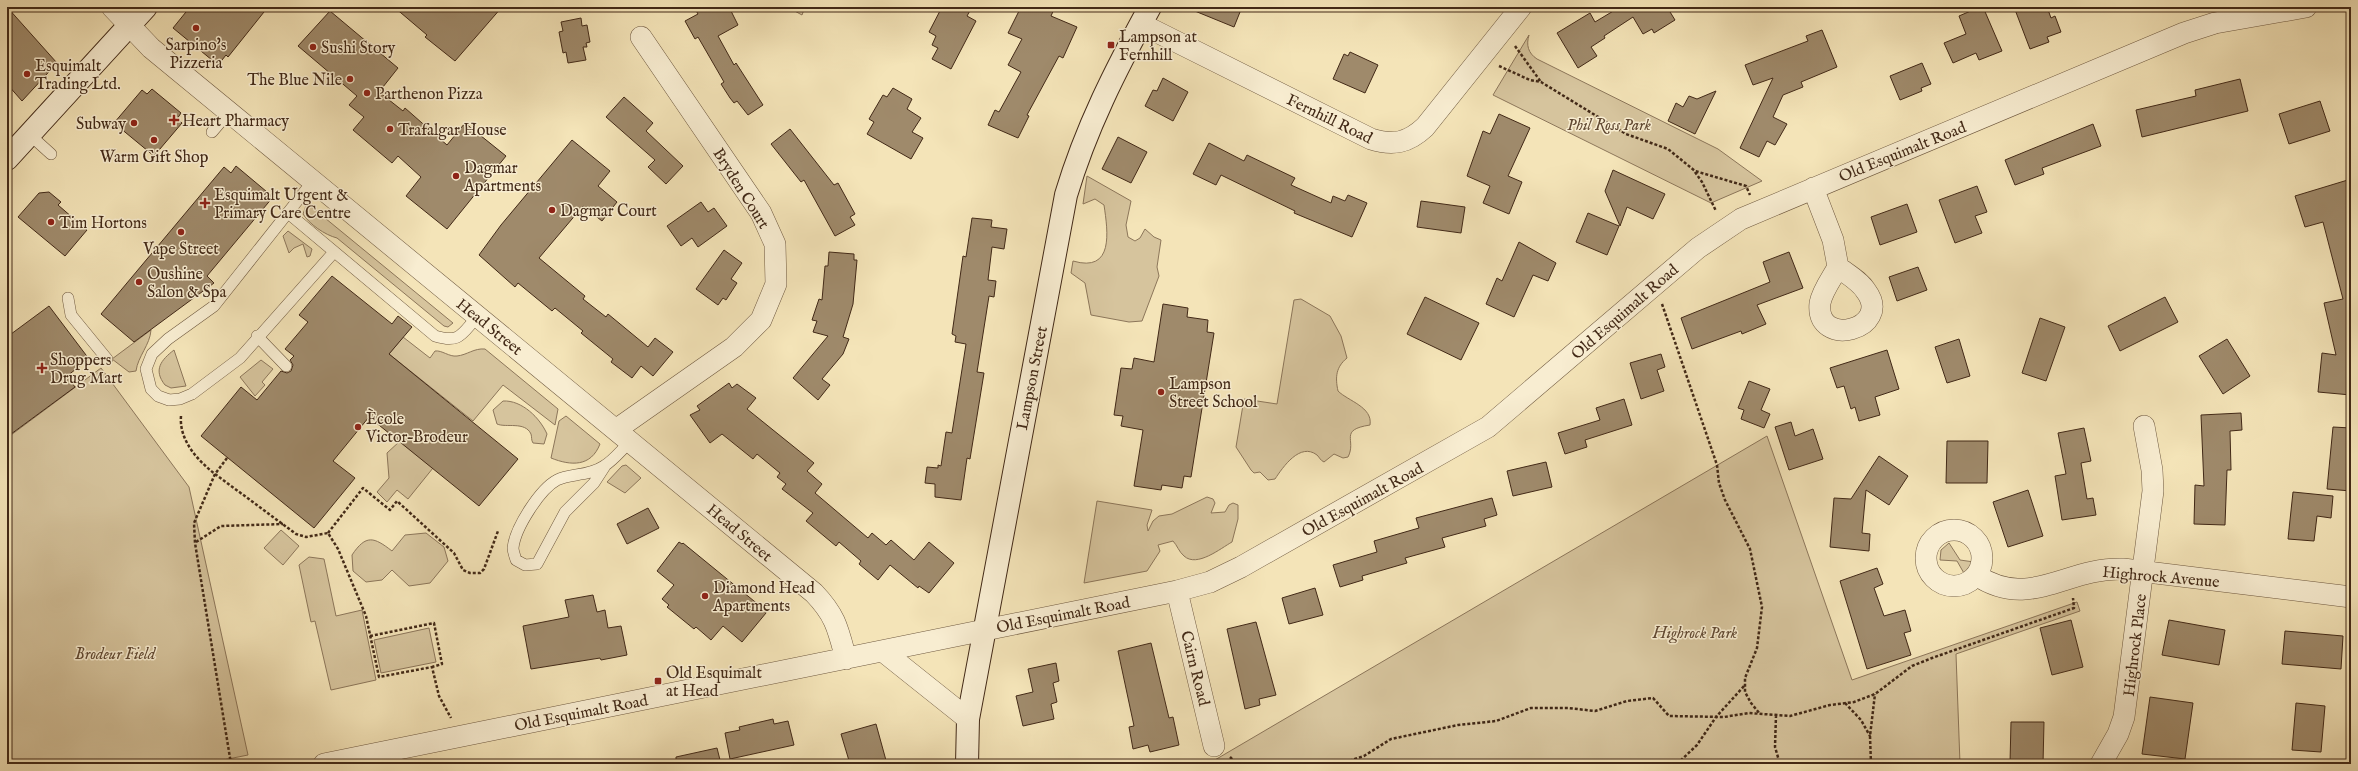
<svg xmlns="http://www.w3.org/2000/svg" width="2358" height="771" font-family="'IM FELL English',serif">
	<rect width="100%" height="100%" fill="#f4e4b8"/>
	<filter id="stains"><feTurbulence type="fractalNoise" baseFrequency=".005" numOctaves="4"/><feColorMatrix values="0 0 0 0 .2 0 0 0 0 .09 0 0 0 0 .02 0 0 0 .5 -.17"/></filter>
	<radialGradient id="worn" r=".72"><stop offset=".6" stop-color="#630" stop-opacity="0"/><stop offset="1" stop-color="#630" stop-opacity=".3"/></radialGradient>
	<path fill="#d6c49d" stroke="#8c765a" d="M791 7H805L802 15 791 9Z
		M1529 35C1526 45 1528 53 1537 59L1718 149 1762 181 1711 203 1493 95Z
		M1087 176 1131 201 1126 225 1128 237 1135 241 1140 238 1145 229 1154 237 1161 240 1157 267 1159 276 1142 321 1129 322 1091 315 1085 283 1071 273 1073 261C1114 273 1108 232 1104 205L1095 199 1083 204Z
		M307 203 314 209 453 323 448 327 444 326 337 238C325 235 309 224 303 214Z
		M288 231 312 249 310 256 307 257 303 244 294 248 289 253 283 236Z
		M1301 299 1330 316 1341 336 1347 358C1336 367 1335 377 1338 391 1348 401 1373 407 1370 425 1338 430 1357 440 1348 457L1343 458 1334 454 1324 462C1320 460 1320 458 1317 455 1300 442 1283 467 1275 479L1268 480 1260 472 1254 473 1251 470 1236 447 1244 399 1277 404 1294 300Z
		M151 330C150 345 138 356 136 371L129 372 112 359Z
		M403 337 430 358 435 351C442 350 449 357 457 356 467 355 474 348 485 349L558 409 555 425 503 385 473 421 389 354Z
		M174 350 186 386 171 388 165 385C153 370 161 360 174 350Z
		M261 360 273 369 262 382 265 385 255 396 240 377Z
		M101 368 189 487 248 755 203 764H7V438Z
		M503 401C522 400 540 418 547 434L544 444 533 443C531 440 532 437 531 434 525 421 506 428 497 424L493 410Z
		M566 416 600 444C591 467 571 466 551 458L559 421Z
		M1767 436 1852 680 2077 602 2080 611 1956 654 1960 764H1208Z
		M400 441 433 468 408 499 397 490 387 502 377 492 389 478 387 453Z
		M626 465 641 478 625 493 607 482 622 466Z
		M1207 497 1213 499 1215 503 1211 513 1225 512 1229 505 1233 503 1238 505V519L1232 542C1221 548 1197 568 1184 556 1179 552 1177 545 1173 541L1158 545 1160 551 1147 571 1084 583 1097 501 1152 510 1147 525 1148 531 1153 521 1159 516 1172 514Z
		M281 530 299 546 283 565 264 548Z
		M426 533 444 547 448 561 430 583 409 586 392 570 382 580 366 582 353 571 352 555C366 534 374 537 392 551L405 535Z
		M1949 543 1960 560 1974 562 1969 573 1965 575 1957 561 1940 560 1941 550Z
		M309 557 324 559 336 616 362 610 376 680 331 690 315 621 311 622 299 565Z
		M429 628 436 662 381 673 374 640Z"/>
	<path fill="#9f8a6b" stroke="#422917" d="M7 7 57 63 22 101 7 84Z
		M190 7H268L228 57 226 55 218 65 173 28Z
		M394 7H502L455 61 425 37 427 35Z
		M694 7H729L738 25 718 36 734 65 736 63 763 105 748 115 737 101 734 103 730 98 721 84 724 82 698 37 695 39 685 21 698 14Z
		M942 7H972L967 16 976 21 951 69 932 59 938 48 932 45 936 36 929 32Z
		M1021 7H1055L1051 16 1077 27 1063 58 1059 56 1027 115 1029 116 1018 138 988 125 995 110 999 112 1021 72 1008 65 1022 39 1008 33Z
		M1185 7H1242L1234 27Z
		M1620 7H1667L1675 20 1654 33 1652 29 1643 34 1633 17 1604 36 1605 38 1591 47 1597 56 1578 68 1557 33 1590 13 1595 22Z
		M1980 7H1983L2002 51 1979 60 1976 53 1953 63 1944 43 1966 34 1959 16Z
		M2014 7H2047L2051 18 2055 16 2061 32 2047 37 2049 42 2030 49Z
		M330 11 398 68 379 92 403 111 405 108 447 145 465 123 506 156 447 229 406 196 421 177 398 156 392 163 353 130 364 117 349 105 357 96 298 46Z
		M581 18 582 26 587 25 590 42 586 43 587 47H583L586 60 568 63 566 52 563 53 559 32 563 31 561 22Z
		M1822 30 1837 67 1801 82 1803 87 1783 95 1773 117 1787 124 1775 145 1767 141 1759 157 1740 148 1773 78 1753 85 1745 65 1808 41 1806 36Z
		M1350 52 1378 65 1365 93 1333 79 1344 54 1348 56Z
		M1922 63 1931 84 1921 88 1922 91 1900 100 1890 76Z
		M1163 78 1188 92 1173 121 1145 106 1153 90 1157 91Z
		M2240 79 2248 111 2142 137 2136 110 2196 96 2195 90Z
		M893 88 912 99 907 109 921 118 912 132 923 138 911 159 867 134 874 122 869 119 883 95 887 97Z
		M152 89 181 113 177 119 182 123 154 156 114 123 142 90 147 94Z
		M1716 91 1695 134 1668 121 1676 103 1683 107 1689 96 1697 99Z
		M624 97 653 123 646 131 683 166 666 184 648 167 655 160 606 117Z
		M2320 101 2330 131 2289 144 2279 114Z
		M1499 114 1530 128 1508 176 1522 182 1509 214 1483 203 1490 186 1467 176 1483 131 1490 134Z
		M2093 124 2101 146 2042 168 2044 174 2015 185 2005 160Z
		M790 129 834 185 838 183 855 214 850 217 855 225 835 236 804 180 801 182 771 144Z
		M1118 137 1147 152 1131 183 1102 169Z
		M572 140 610 171 598 186 617 202 602 221 583 206 539 258 585 296 583 299 606 317 608 314 648 347 655 338 673 352 653 376 641 366 632 378 611 362 613 359 581 333 583 331 555 308 552 311 518 283 515 287 479 255 501 225Z
		M1209 143 1244 161 1247 155 1295 178 1291 185 1331 203 1333 196 1345 201 1348 195 1367 203 1352 237 1294 213 1295 211 1221 175 1216 185 1193 174Z
		M236 166 273 197 207 276 214 283 134 342 101 314 224 167 231 173Z
		M1613 170 1665 194 1653 219 1627 207 1620 226 1605 191Z
		M2351 179V395L2318 392 2322 353 2336 355 2324 303 2343 299 2323 222 2305 227 2295 196Z
		M1977 186 1987 212 1975 216 1982 233 1955 243 1939 200Z
		M49 192 61 202 58 205 87 230 65 256 18 217 39 193Z
		M1421 201 1465 207 1461 233 1417 227Z
		M701 202 708 212 714 208 727 226 698 247 692 238 681 246 667 226Z
		M1907 204 1917 232 1880 245 1871 217Z
		M1588 213 1619 226 1607 255 1576 242Z
		M972 218 992 220 991 227 1007 229 1004 249 992 247 988 280 996 281 994 297 989 296 977 372 984 373 970 459 967 458 961 500 935 497V484L925 483 927 467 938 468V465L941 466 946 432 952 433 966 344 955 342 956 336 952 334 963 256 966 257Z
		M1519 242 1556 263 1548 281 1533 275 1514 317 1486 304 1497 278 1502 281Z
		M724 250 742 263 731 279 737 283 726 300 723 298 718 305 696 289Z
		M829 252 854 254V260H857L853 304 843 337 849 339 843 354 822 379 830 385 818 400 793 378 828 336 813 332 817 321 812 320 819 299 822 300 825 266H828Z
		M1789 252 1803 288 1757 305 1766 324 1742 334 1741 331 1692 349 1681 318 1770 282 1763 262Z
		M1918 267 1927 290 1897 301 1889 277Z
		M332 276 392 324 398 316 412 327 389 354 518 459 479 506 369 417 333 461 355 478 314 528 201 436 241 387 257 400 281 371 287 373 291 371 293 365 290 360 294 356 285 349 308 322 299 315Z
		M1425 297 1479 323 1461 360 1407 334Z
		M2165 297 2178 322 2120 351 2108 326Z
		M1163 304 1188 308 1187 317 1208 320 1207 332 1214 333 1191 477 1184 476 1182 488 1162 485 1161 490 1134 486 1143 430 1121 426 1123 416 1114 415 1121 368 1132 369 1134 358 1154 362Z
		M49 306 89 359 67 376 75 387 7 437V337Z
		M2040 318 2065 327 2046 381 2022 373Z
		M1959 339 1970 376 1947 383 1935 347Z
		M2227 339 2250 376 2223 394 2199 356Z
		M1887 350 1899 389 1875 397 1880 415 1859 421 1855 407 1851 409 1844 386 1837 388 1830 368Z
		M1661 354 1665 367 1657 370 1664 391 1641 399 1630 363Z
		M1749 381 1770 389 1761 410 1770 414 1764 428 1741 419 1744 410 1738 408Z
		M729 383 732 388 737 384 756 398 747 409 814 463 807 471 822 484 815 493 868 538 872 533 886 545 891 540 914 560 929 542 954 563 929 593 919 586 918 588 890 565 878 580 859 564 861 561 839 542 836 546 806 521 813 513 782 489 786 484 777 477 780 473 757 454 753 459 722 434 710 443 690 415 700 410 697 406Z
		M1624 399 1632 425 1585 440 1587 447 1565 454 1558 433 1600 420 1596 408Z
		M2241 413 2242 430 2230 431 2231 470H2227L2225 525 2194 524 2195 485 2204 486 2201 415Z
		M1791 422 1795 436 1813 429 1823 459 1789 470 1775 427Z
		M2333 427 2351 428V491L2327 489Z
		M2084 428 2091 461 2081 463 2087 499 2093 498 2096 515 2062 520 2055 476 2066 474 2058 433Z
		M1947 441H1988L1987 483H1946Z
		M1879 456 1908 476 1889 505 1866 490 1862 533 1870 534 1869 551 1830 547 1834 498 1851 499Z
		M1546 462 1552 487 1513 496 1507 471Z
		M2028 490 2043 536 2008 547 1993 502Z
		M2293 492 2333 496 2331 518 2317 516 2314 541 2288 539Z
		M1492 498 1497 515 1484 519 1486 526 1442 538 1445 547 1405 558 1407 563 1362 576 1363 580 1340 587 1333 565 1377 552 1374 541 1419 528 1416 518Z
		M648 508 659 528 627 544 617 524Z
		M679 542 682 544 683 543 765 610 766 613 742 642 723 626 711 640 696 627 694 629 667 607 669 605 662 599 674 585 657 571Z
		M1877 568 1883 584 1874 588 1884 616 1905 610 1911 631 1904 633 1911 655 1867 669 1840 581Z
		M1315 588 1323 615 1289 624 1282 598Z
		M593 595 597 612 605 610 608 628 621 626 627 655 601 660 600 658 531 669 523 626 569 617 565 600Z
		M2071 620 2083 667 2052 675 2040 628Z
		M2169 620 2225 630 2219 665 2162 655Z
		M1256 622 1276 695 1259 699 1260 705 1245 709 1227 629Z
		M2285 631 2343 636 2341 669 2282 664Z
		M1151 643 1169 718 1173 717 1179 745 1150 752 1148 745 1133 749 1129 727 1134 726 1118 651Z
		M1056 663 1059 681 1053 683 1057 702 1051 704 1054 719 1023 726 1016 696 1033 692 1028 669Z
		M2150 697 2193 703 2185 759 2142 754Z
		M2296 703 2325 706 2321 752 2292 750Z
		M773 719 774 724 788 721 794 745 730 759 725 733 740 730 739 727Z
		M2011 722H2044L2043 764 2010 763Z
		M876 724 887 764H850L841 734Z
		M717 748 721 764H676V757Z"/>
	<g fill="none" stroke-linecap="round" stroke-linejoin="round">
		<defs>
			<path id="lane" d="M212 132 229 112
				M30 135 51 154
				M313 181 214 306 168 339 152 354 146 369 151 389 158 396 169 400 180 399 192 394 240 358 334 252
				M288 213 435 336C461 344 462 333 478 316
				M68 298 71 315 107 359
				M257 336 286 366
				M605 466 594 483 565 512 537 564 525 565 516 560C515 556 513 552 513 548 515 528 540 489 557 480 570 473 587 477 604 466 614 460 622 449 631 441"/>
			<path id="street" d="M112 7 151 48 814 593C836 616 838 629 846 659
				M1141 24 1371 139C1393 146 1408 143 1425 127L1521 7
				M1813 188 1833 240 1838 267C1832 278 1822 291 1820 303 1815 350 1894 329 1866 291 1860 281 1847 274 1838 267
				M617 429 734 347 761 320 776 284 775 244 761 213 641 37
				M1926 558a28 28 0 1 1 56 0a28 28 0 1 1-56 0Z
				M1976 575C2030 611 2066 567 2123 569L2351 597
				M1177 591 1214 746
				M884 652 968 719
				M324 764 1177 591 1210 582 1241 567 1488 427 1698 248 1741 219 2184 33 2215 23 2306 7
				M2101 764 2118 734 2124 717 2153 491 2152 470 2144 426"/>
			<path id="secondary" d="M7 159 146 7
				M967 764 968 719 1066 195C1086 128 1116 69 1150 7"/>
		</defs>
		<use href="#lane" stroke="#6e583f" stroke-width="12"/>
		<use href="#street" stroke="#6e583f" stroke-width="22"/>
		<use href="#secondary" stroke="#422917" stroke-width="24"/>
		<path stroke="#422917" stroke-width="2.5" stroke-dasharray="3 2" stroke-linecap="butt" d="M1515 46 1541 82
			M1499 66 1530 80 1541 82 1626 134 1668 149 1695 171 1746 186 1750 195
			M1695 172 1702 182 1716 211
			M1662 304 1717 465 1719 483 1725 500 1750 549 1762 607 1757 648 1745 678V692L1751 703 1760 714
			M181 416C179 440 197 460 215 474L194 523 195 543 231 764
			M227 458 215 474 296 534 306 537 328 533 338 549 366 616 379 677 432 667 439 696 451 718
			M328 533 363 488 390 510 397 501 454 553 463 570 470 573H480L484 569 498 531
			M196 542 221 526 283 524
			M370 636 434 623 442 664 432 667
			M1845 703 1861 720 1870 736
			M1776 715 1775 747 1780 764
			M1230 757 1237 764
			M1340 764 1364 756 1391 739 1458 725 1496 721 1531 708H1568L1595 711 1627 701 1653 698 1669 716 1724 717 1749 713 1790 716 1830 705 1854 702 1875 694 1912 666 1932 658 2074 608 2073 598
			M1677 764 1697 745 1716 717 1745 685
			M1871 764 1870 736 1875 694"/>
		<use href="#lane" stroke="#f8edd1" stroke-width="11"/>
		<use href="#street" stroke="#f8edd1" stroke-width="21"/>
		<use href="#secondary" stroke="#f8edd1" stroke-width="22"/>
	</g>
	<g fill="#8f2418" stroke="#f8edd1" stroke-width="1.5">
		<circle cx="196" cy="28" r="4"/>
		<rect x="1107" y="41" width="8" height="8" rx="2"/>
		<circle cx="313" cy="47" r="4"/>
		<circle cx="27" cy="74" r="4"/>
		<circle cx="350" cy="79" r="4"/>
		<circle cx="367" cy="93" r="4"/>
		<path d="M172 114h4v4h4v4h-4v4h-4v-4h-4v-4h4z"/>
		<circle cx="134" cy="123" r="4"/>
		<circle cx="390" cy="129" r="4"/>
		<circle cx="154" cy="140" r="4"/>
		<circle cx="456" cy="176" r="4"/>
		<path d="M203 197h4v4h4v4h-4v4h-4v-4h-4v-4h4z"/>
		<circle cx="552" cy="210" r="4"/>
		<circle cx="51" cy="222" r="4"/>
		<circle cx="181" cy="232" r="4"/>
		<circle cx="139" cy="282" r="4"/>
		<path d="M40 362h4v4h4v4h-4v4h-4v-4h-4v-4h4z"/>
		<circle cx="1161" cy="392" r="4"/>
		<circle cx="358" cy="427" r="4"/>
		<circle cx="705" cy="596" r="4"/>
		<rect x="654" y="677" width="8" height="8" rx="2"/>
	</g>
	<g text-anchor="middle" stroke-width="3" stroke-linejoin="round" paint-order="stroke">
		<g font-size="16" fill="#422917" stroke="#f8edd1" text-anchor="start">
			<text x="1119" y="42">Lampson at<tspan x="1119" dy="18">Fernhill</tspan></text>
			<text x="196" y="50" text-anchor="middle">Sarpino's<tspan x="196" dy="18">Pizzeria</tspan></text>
			<text x="321" y="53">Sushi Story</text>
			<text x="35" y="71">Esquimalt<tspan x="35" dy="18">Trading Ltd.</tspan></text>
			<text x="342" y="85" text-anchor="end">The Blue Nile</text>
			<text x="375" y="99">Parthenon Pizza</text>
			<text x="182" y="126">Heart Pharmacy</text>
			<text x="126" y="129" text-anchor="end">Subway</text>
			<text x="398" y="135">Trafalgar House</text>
			<text x="154" y="162" text-anchor="middle">Warm Gift Shop</text>
			<text x="464" y="173">Dagmar<tspan x="464" dy="18">Apartments</tspan></text>
			<text x="214" y="200">Esquimalt Urgent &amp;<tspan x="214" dy="18">Primary Care Centre</tspan></text>
			<text x="560" y="216">Dagmar Court</text>
			<text x="59" y="228">Tim Hortons</text>
			<text x="181" y="254" text-anchor="middle">Vape Street</text>
			<text x="147" y="279">Oushine<tspan x="147" dy="18">Salon &amp; Spa</tspan></text>
			<text x="50" y="365">Shoppers<tspan x="50" dy="18">Drug Mart</tspan></text>
			<text x="1169" y="389">Lampson<tspan x="1169" dy="18">Street School</tspan></text>
			<text x="366" y="424">Ècole<tspan x="366" dy="18">Victor–Brodeur</tspan></text>
			<text x="713" y="593">Diamond Head<tspan x="713" dy="18">Apartments</tspan></text>
			<text x="666" y="678">Old Esquimalt<tspan x="666" dy="18">at Head</tspan></text>
		</g>
		<g font-size="16" fill="#422917" stroke="#f8edd1">
			<text transform="translate(1330 118) rotate(26)" y="6">Fernhill Road</text>
			<text transform="translate(1902 151) rotate(-22)" y="6">Old Esquimalt Road</text>
			<text transform="translate(742 188) rotate(58)" y="6">Bryden Court</text>
			<text transform="translate(1624 311) rotate(-41)" y="6">Old Esquimalt Road</text>
			<text transform="translate(490 326) rotate(39)" y="6">Head Street</text>
			<text transform="translate(1031 378) rotate(-79)" y="6">Lampson Street</text>
			<text transform="translate(1362 499) rotate(-29)" y="6">Old Esquimalt Road</text>
			<text transform="translate(740 532) rotate(40)" y="6">Head Street</text>
			<text transform="translate(2161 576) rotate(5)" y="6">Highrock Avenue</text>
			<text transform="translate(1063 614) rotate(-11)" y="6">Old Esquimalt Road</text>
			<text transform="translate(2134 645) rotate(-83)" y="6">Highrock Place</text>
			<text transform="translate(1196 668) rotate(76)" y="6">Cairn Road</text>
			<text transform="translate(581 712) rotate(-11)" y="6">Old Esquimalt Road</text>
		</g>
		<g font-size="16" font-style="italic" fill="#604832" stroke="#f8edd1">
			<text x="1609" y="130">Phil Ross Park</text>
			<text x="1695" y="638">Highrock Park</text>
			<text x="115" y="659">Brodeur Field</text>
		</g>
	</g>
	<rect width="2358" height="771" fill="none" stroke="#f4e4b8" stroke-width="24"/>
	<rect x="8" y="8" width="2342" height="755" fill="none" stroke="#422917" stroke-width="2"/>
	<rect x="12" y="12" width="2334" height="747" fill="none" stroke="#422917"/>
	<rect width="100%" height="100%" filter="url(#stains)"/>
	<rect width="100%" height="100%" fill="url(#worn)"/>
</svg>
